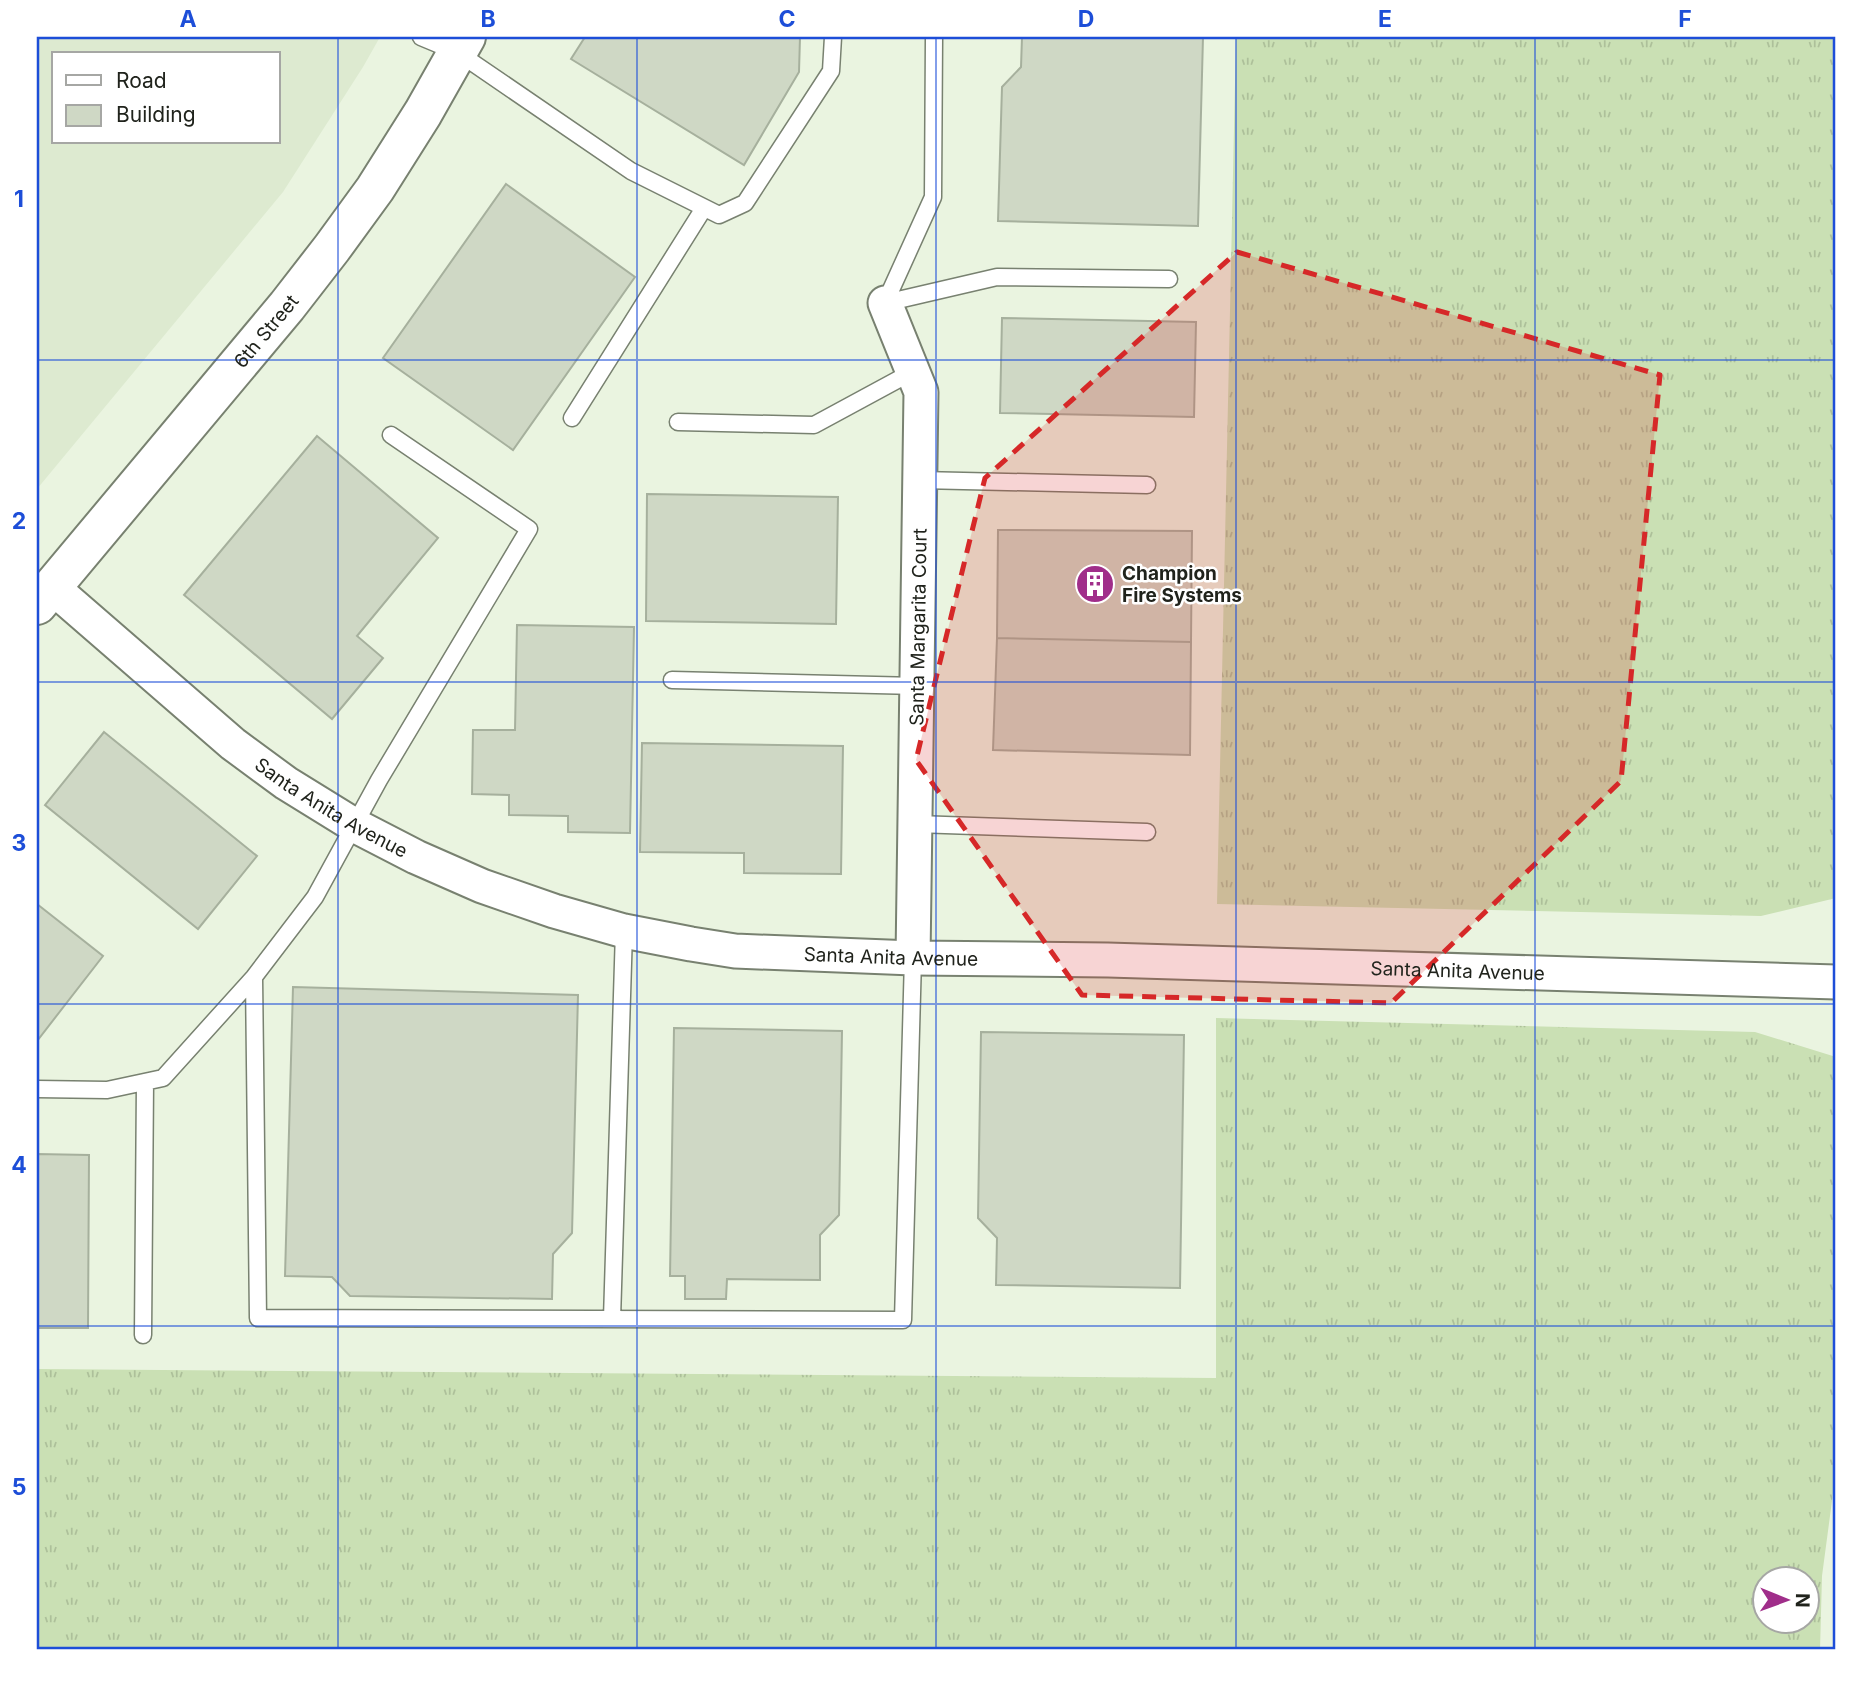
<svg xmlns="http://www.w3.org/2000/svg" width="1873" height="1687" font-family="Inter,sans-serif">
	<defs>
		<pattern id="grass-tufts" width="24" height="20" patternUnits="userSpaceOnUse" patternTransform="scale(1.75)"><rect width="24" height="20" fill="#cae0b4"/><path d="M3 7l-1-3M5 7V3M7 7l1-3M15 17l-1-3M17 17v-4M19 17l1-3" fill="none" stroke="#adc09a"/></pattern>
	</defs>
	<rect width="100%" height="100%" fill="#eaf4e0"/>
	<path fill="#ddead0" fill-rule="evenodd" d="M37 37H380L363 67 283 192 37 489ZM54 54H278V142H54Z"/>
	<path fill="url(#grass-tufts)" fill-rule="evenodd" d="M1236 37H1836V898L1761 916 1217 904Z
		M1216 1018 1755 1032 1836 1057V1471L1822 1576 1820 1650H37V1369L1216 1378ZM1764 1578H1806V1620H1764Z"/>
	<path fill="#cfd8c5" stroke="#a6b09d" stroke-width="2" d="M585 37H800L799 72 744 165 571 59Z
		M1022 37H1203L1198 226 998 221 1002 87 1021 67Z
		M506 184 635 277 513 450 383 358Z
		M1002 318 1196 322 1194 417 1000 413Z
		M317 436 438 538 357 636 383 658 332 719 184 595Z
		M647 494 838 497 836 624 646 621Z
		M998 530 1192 531 1191 642 997 638Z
		M517 625 634 627 630 833 568 832V816L509 815V795L472 794 473 730H515Z
		M997 638 1191 642 1190 755 993 750Z
		M104 732 257 856 198 929 45 805Z
		M642 743 843 746 841 874 744 873V853L640 852Z
		M37 904 103 956 37 1041Z
		M293 987 578 995 572 1233 553 1254 552 1299 350 1296 332 1277 285 1276Z
		M674 1028 842 1031 839 1215 820 1235V1280L727 1279 726 1299H685V1276H670Z
		M981 1032 1184 1035 1180 1288 996 1285 997 1238 978 1218Z
		M37 1154 89 1155 88 1328H37Z"/>
	<g fill="none" stroke-linecap="round" stroke-linejoin="round">
		<defs>
			<path id="service" d="M421 37 457 52 631 171 719 215 745 203 831 71 833 37
				M885 303 997 277 1169 279
				M885 303 933 197 934 37
				M572 418 704 208
				M678 422 814 425 912 372
				M920 480 1147 485
				M672 680 917 686
				M916 824 1147 832
				M254 977 258 1318 903 1320 913 958
				M37 1089 107 1090 163 1078 254 977 315 897 379 780 529 529 391 435
				M612 1319 624 931
				M143 1335 145 1082"/>
			<g id="minor">
				<path d="M885 303 921 392 913 958"/>
				<path id="s1" d="M52 587 233 744 286 783 354 825 416 857 482 886 554 911 624 931 691 944 735 951 913 958 1108 960 1836 982"/>
			</g>
			<g id="tertiary">
				<path id="s2" d="M37 605 287 306 332 248 375 189 423 113 466 37"/>
			</g>
		</defs>
		<use href="#service" stroke="#788170" stroke-width="19"/>
		<use href="#minor" stroke="#788170" stroke-width="37"/>
		<use href="#tertiary" stroke="#788170" stroke-width="42"/>
		<use href="#service" stroke="#fff" stroke-width="16"/>
		<use href="#minor" stroke="#fff" stroke-width="33"/>
		<use href="#tertiary" stroke="#fff" stroke-width="38"/>
	</g>
	<path fill="#d62828" fill-opacity="0.2" stroke="#d62828" stroke-width="5" stroke-dasharray="14 9" stroke-linejoin="round" d="M1237 252 1660 375 1621 781 1391 1003 1082 995 916 760 985 478Z"/>
	<path fill="none" stroke="#1d4ed8" stroke-width="2" stroke-opacity="0.55" d="M338 37V1650M637 37V1650M936 37V1650M1236 37V1650M1535 37V1650M37 360H1836M37 682H1836M37 1004H1836M37 1326H1836"/>
	<defs>
		<symbol id="building-disc" viewBox="-11 -11 22 22"><circle r="9.5" fill="#a02e8a" stroke="#fff"/><path d="M-4-6H4V6H1V3H-1V6H-4ZM-2.5-4.3h1.7v1.8h-1.7ZM.8-4.3h1.7v1.8H.8ZM-2.5-1h1.7V.8h-1.7ZM.8-1h1.7V.8H.8Z" fill="#fff"/></symbol>
	</defs>
	<g fill-rule="evenodd">
		<use href="#building-disc" x="1073" y="562" width="44" height="44"/>
	</g>
	<g text-anchor="middle" stroke-width="5" stroke-linejoin="round" paint-order="stroke">
		<g font-size="19" fill="#20231c" stroke="#fff">
			<text dy="7" stroke="none"><textPath href="#s2" startOffset="357">6th Street</textPath></text>
			<text transform="translate(918 627) rotate(-89)" y="7">Santa Margarita Court</text>
			<text dy="7" stroke="none"><textPath href="#s1" startOffset="357">Santa Anita Avenue</textPath></text>
			<text dy="7" stroke="none"><textPath href="#s1" startOffset="945">Santa Anita Avenue</textPath></text>
			<text dy="7" stroke="none"><textPath href="#s1" startOffset="1512">Santa Anita Avenue</textPath></text>
		</g>
		<g font-size="19" font-weight="bold" fill="#20231c" stroke="#fff" text-anchor="start">
			<text x="1122" y="580">Champion<tspan x="1122" dy="22">Fire Systems</tspan></text>
		</g>
	</g>
	<rect width="1873" height="1687" fill="none" stroke="#ffffff" stroke-width="77"/>
	<rect x="52" y="52" width="228" height="91" fill="#ffffff" stroke="#a6a7a4" stroke-width="2"/>
	<rect x="66" y="75" width="35" height="10" fill="#ffffff" stroke="#a6a7a4" stroke-width="2"/>
	<text x="116" y="88" font-size="21" fill="#20231c">Road</text>
	<rect x="66" y="105" width="35" height="21" fill="#cfd8c5" stroke="#a6a7a4" stroke-width="2"/>
	<text x="116" y="122" font-size="21" fill="#20231c">Building</text>
	<g transform="translate(1786 1600) rotate(91)"><circle r="33" fill="#ffffff" stroke="#a6a7a4" stroke-width="2"/>
	<path d="M0-5L12 26L0 18L-12 26Z" fill="#a02e8a"/>
	<text y="-10" font-size="19" font-weight="bold" text-anchor="middle" fill="#20231c">N</text>
	</g>
	<rect x="38" y="38" width="1796" height="1610" fill="none" stroke="#1d4ed8" stroke-width="2.5"/>
	<g font-size="23" text-anchor="middle" font-weight="bold" fill="#1d4ed8">
		<text x="188" y="27">A</text>
		<text x="488" y="27">B</text>
		<text x="787" y="27">C</text>
		<text x="1086" y="27">D</text>
		<text x="1385" y="27">E</text>
		<text x="1685" y="27">F</text>
		<text x="19" y="207">1</text>
		<text x="19" y="529">2</text>
		<text x="19" y="851">3</text>
		<text x="19" y="1173">4</text>
		<text x="19" y="1495">5</text>
	</g>
</svg>
